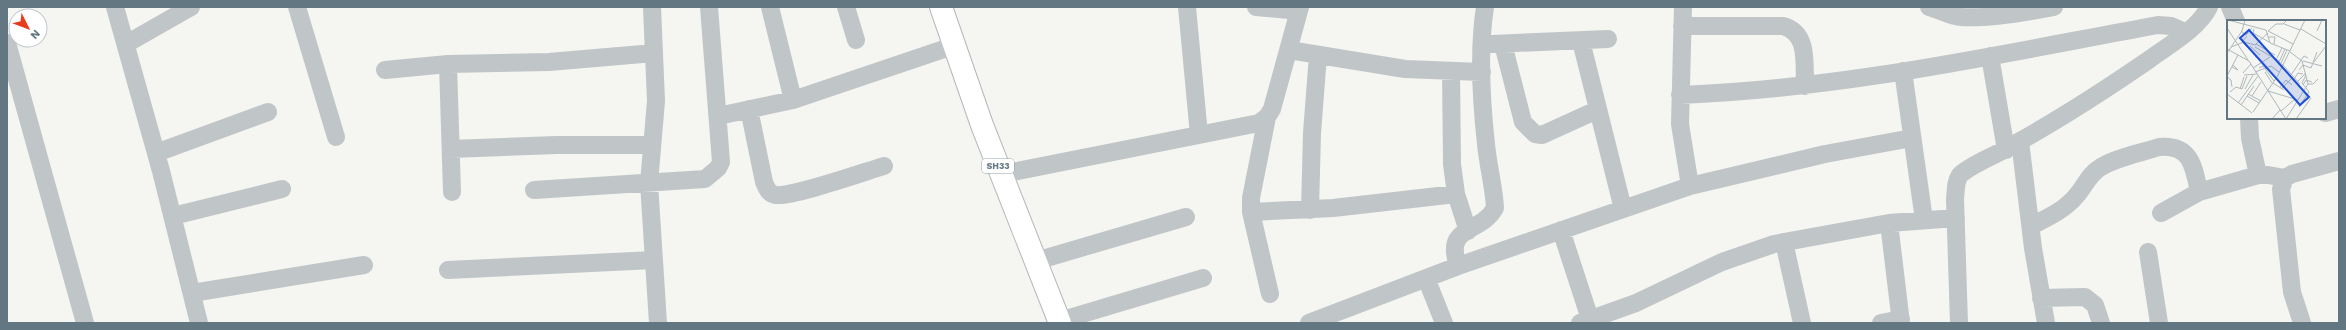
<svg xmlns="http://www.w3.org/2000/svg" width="2346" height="330" font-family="'Work Sans',sans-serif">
	<rect width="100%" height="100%" fill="#f5f5f1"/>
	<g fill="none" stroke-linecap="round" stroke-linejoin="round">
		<defs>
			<path id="primary" d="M941 7 982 125 1060 323"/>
		</defs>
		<use href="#primary" stroke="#b3b8bb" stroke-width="24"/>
		<path stroke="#c0c5c7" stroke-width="18" d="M115 7 161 171 199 323
			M297 7 336 137
			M652 7 656 101 649 183 658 323
			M770 7 793 100
			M846 7 856 40
			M1187 7 1199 135
			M1256 7 1299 11
			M1683 7 1680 124 1690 186
			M1929 7C1940 10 1949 16 1961 17 1987 19 2028 12 2054 7
			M2230 7 2236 21
			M1682 26H1783C1809 33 1804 63 1805 86
			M1581 41 1623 209
			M7 43 85 323
			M126 44 191 7
			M1492 44 1608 39
			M1503 44 1523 122 1535 134 1542 135 1597 110
			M1289 50 1405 69 1482 72
			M1990 56 2006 150
			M448 64 452 192
			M385 70 448 64 549 62 654 53
			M1451 71 1452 164 1456 194 1468 231
			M1903 71 1924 220
			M1680 95C1842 89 2000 54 2158 25L2171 26 2185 32
			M749 109 764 182C767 189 769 194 776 195 793 197 864 172 884 166
			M2325 113 2339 109
			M718 116 793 100 953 46
			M1267 117 1251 198V212L1270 294
			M2249 118 2250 138 2258 175
			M2020 141 2033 248 2046 323
			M451 149 557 145H652
			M156 153 268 112
			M1002 174 1259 123 1267 117 1272 109 1300 7
			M534 190 705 179 718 168 721 162 709 7
			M1310 210 1312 133 1318 55
			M1251 212 1333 208 1456 194
			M2161 213 2199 192 2258 175H2268L2285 178
			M173 216 282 189
			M1889 223 1901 323
			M2031 226C2047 218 2065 210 2077 195 2085 186 2089 174 2101 167 2117 157 2141 153 2159 147 2191 144 2194 167 2199 192
			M1561 230 1590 319
			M1784 242 1802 323
			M2148 252 2159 323
			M1036 261 1186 217
			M1458 266C1444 224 1480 235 1495 208 1494 187 1488 166 1486 144 1481 99 1478 52 1485 7
			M448 270 654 260
			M1426 278 1444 323
			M192 293 364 265
			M2041 298 2085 297 2095 305 2101 323
			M1059 321 1203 278
			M1309 323 1458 266 1690 186 1825 154 1912 138
			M1580 323 1636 303 1722 262 1774 244 1889 223 1956 218
			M1881 323 1901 319
			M1959 323 1955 199C1956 191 1955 182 1960 175 1971 164 1999 154 2013 145 2060 119 2105 90 2150 59 2169 45 2198 29 2209 7
			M2302 323 2292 292 2281 189 2285 178 2292 174 2339 161"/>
		<use href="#primary" stroke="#fff" stroke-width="22"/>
	</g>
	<g text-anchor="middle" stroke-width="4" stroke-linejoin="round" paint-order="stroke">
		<rect fill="#fff" stroke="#92a0a8" stroke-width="1" x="982" y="159" width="32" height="14" rx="3"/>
		<g font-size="9" font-weight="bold" fill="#637783">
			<text x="998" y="169">SH33</text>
		</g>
	</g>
	<g transform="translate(2227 20)">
		<rect width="99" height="99" fill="#f5f5f1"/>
		<path fill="none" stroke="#aeb8bb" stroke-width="1" d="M1 0 39 10 43 23 63 31M57 4 73 10M0 8 21 40M27 9 26 13 42 22M74 9 99 24M14 11 19 15 25 8M41 11 66 24M41 11 49 4H56L60 0M90 11 95 0M20 16 15 22 30 37M42 17H48L47 24M29 24 48 35M23 26 33 35M4 27 17 22 28 25 41 13M28 27 52 41M0 29 22 41 59 99M0 33 15 11 18 0M49 40 55 28M76 41 95 46M87 42 99 26M54 43 60 30M56 45 73 64M56 45 52 42 58 29M5 47 11 50 6 45M26 48 43 37M32 48 36 46 47 61M72 50 76 45 84 48 90 32M28 52 44 46 52 52M38 52 45 63M16 53 24 44M17 55 30 54M64 55 77 36 81 38M79 55 75 63 79 68M0 56 11 35M0 57 4 60 5 67M67 59 71 53 76 54M70 62 79 53M46 63 57 70M81 64H86L91 59M76 65 79 60 85 62M53 67 59 60 65 65M55 68 66 57M13 69 17 57M18 69 26 55M41 71 71 80M3 72 9 67 15 69 20 56M0 74 25 93M21 74 34 81M20 76 32 83M25 76 34 62M11 83 31 56M14 85 27 66M72 87 82 72 79 68M54 91 68 79M26 92 50 57 78 0M45 99 53 90M59 99 81 64 75 41 63 32M69 99 84 78"/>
		<path fill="#1d4ed8" fill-opacity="0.15" stroke="#1d4ed8" stroke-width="2" d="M22 10 82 77 73 85 13 18Z"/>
		<rect width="99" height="99" fill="none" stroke="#637783" stroke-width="2"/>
	</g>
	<rect width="2346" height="330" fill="none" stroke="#637783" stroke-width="16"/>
	<g transform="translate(28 28) rotate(132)"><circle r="19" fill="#ffffff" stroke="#c1c9cd"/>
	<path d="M0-3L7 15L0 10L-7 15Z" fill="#e73d1e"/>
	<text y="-6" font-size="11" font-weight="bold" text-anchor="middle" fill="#637783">N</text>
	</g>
</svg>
